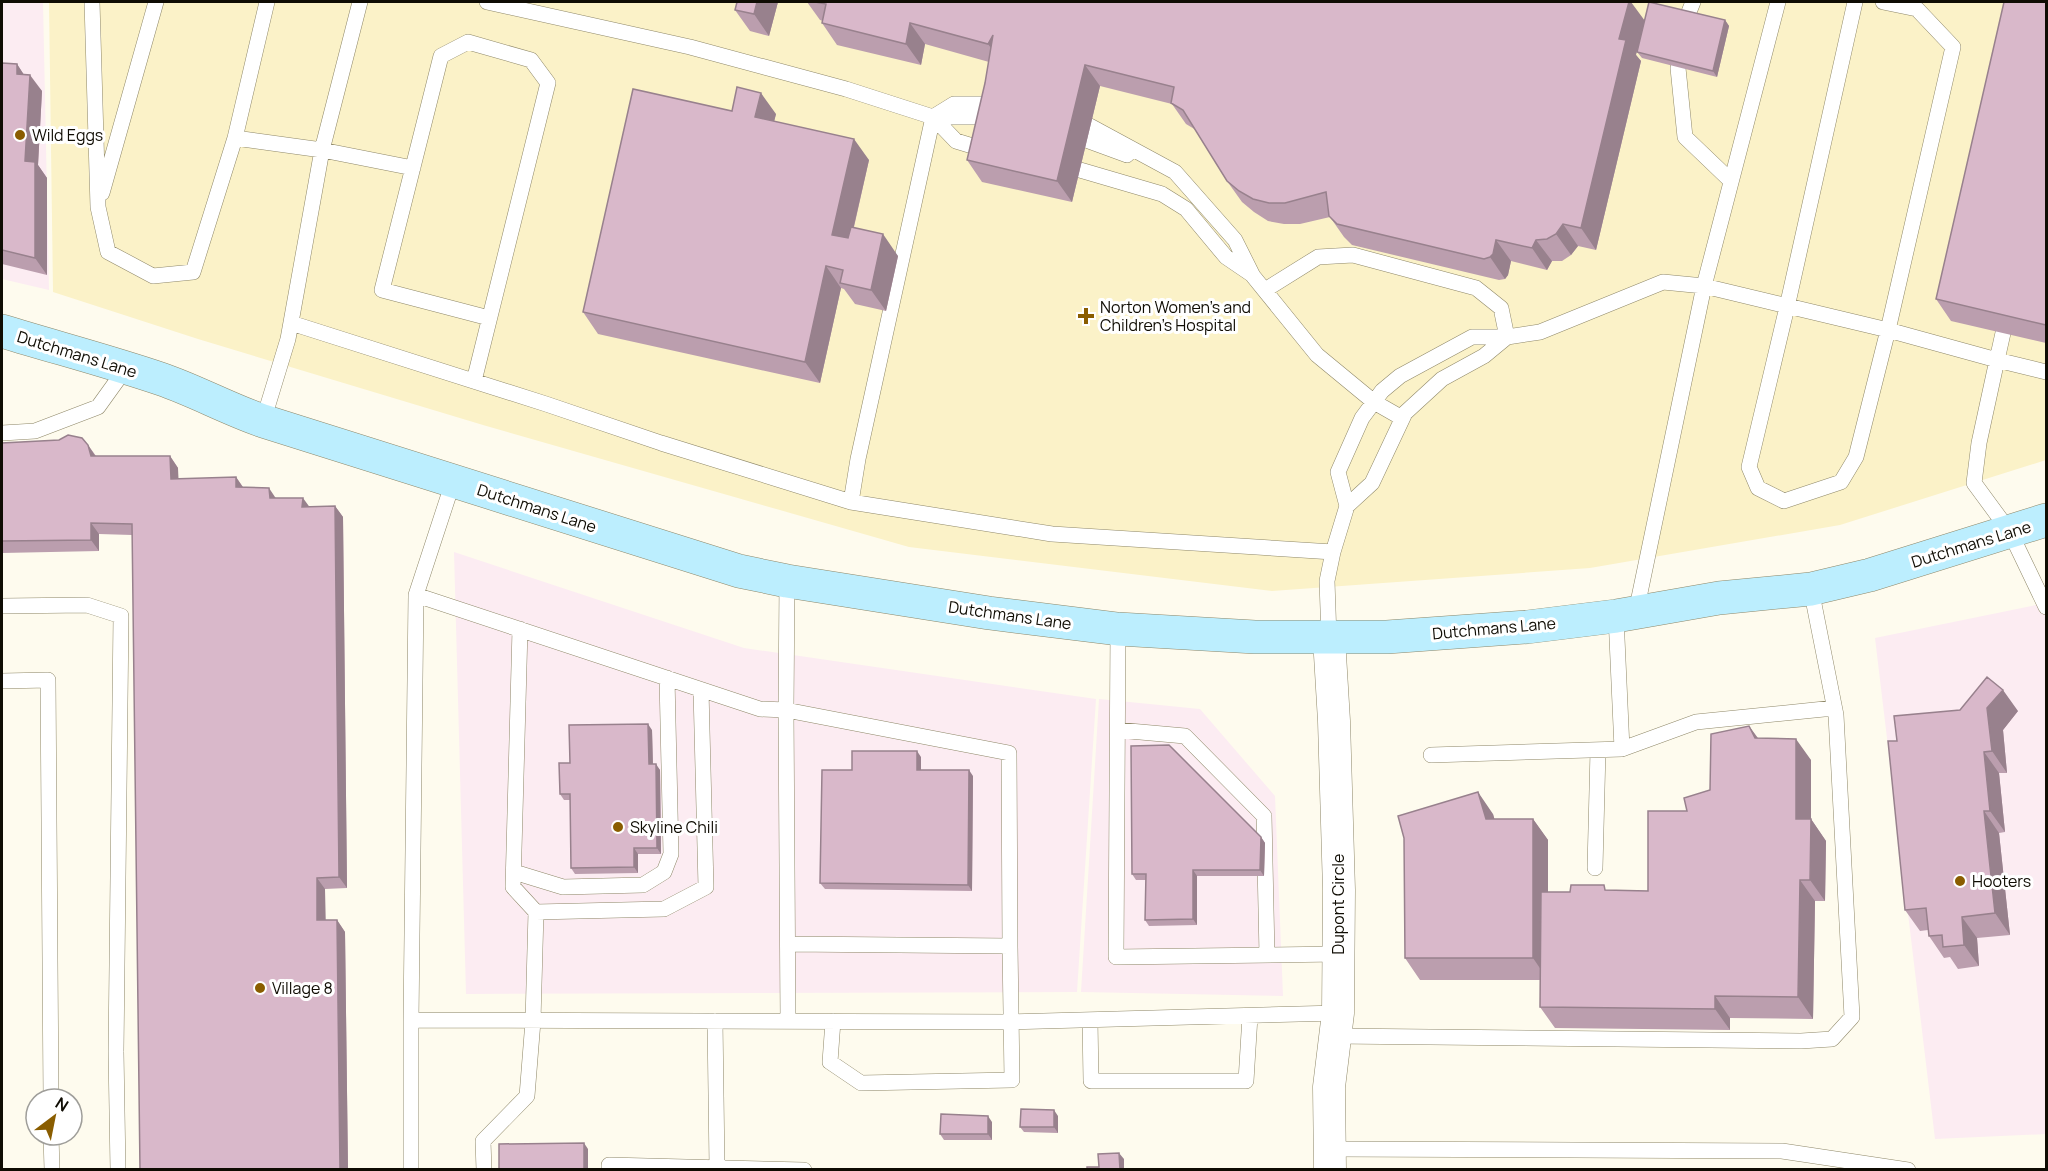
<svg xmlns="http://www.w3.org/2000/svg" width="2048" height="1171" font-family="Manrope,sans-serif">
	<rect width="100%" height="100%" fill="#fefbee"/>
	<path fill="#fcecf2" d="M2 2H43L49 290 2 279Z
		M454 552 744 648 1096 699 1077 992 466 994Z
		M2046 603V1134L1935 1139 1875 638Z
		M1099 699 1200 709 1275 796 1283 996 1081 992Z"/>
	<path fill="#fbf2c8" d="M49 2H2046V460L1840 525 1590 568 1272 591 909 547 483 425 198 339 53 292Z"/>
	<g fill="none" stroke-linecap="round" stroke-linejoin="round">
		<defs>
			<path id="lane" d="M92 2 98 207 108 252 153 276 193 272 235 138 322 150 288 339 263 421
				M360 2 322 150 413 168
				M487 2 690 47 846 89 933 117 858 459 851 502
				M1693 2 1687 17 1678 68 1685 137 1731 181
				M1855 2 1787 307 1749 467 1758 488 1784 501 1841 482 1856 457 1888 330 1953 47 1917 9 1883 2
				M933 117 954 104H1000
				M933 117 956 141 989 151
				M933 117H996
				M1090 126 1175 172 1235 240 1253 276 1317 355 1374 402 1402 418
				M235 138 267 2
				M1086 140 1127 155
				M1080 170 1162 194 1186 209 1226 257 1251 274
				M102 193 156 2
				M1265 290 1318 257 1353 255 1476 288 1501 308 1507 337
				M291 323 546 404 661 443 851 502 1052 534 1333 552
				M2046 372 1997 360 1979 443 1974 483 2010 532 2046 607
				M474 381 548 83 531 60 468 42 441 56 382 290 489 318
				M2 433 35 431 98 407 126 368
				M453 482 416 595 411 1020 1010 1022 1338 1013
				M1347 506 1338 472 1362 418 1382 391 1400 376 1472 337H1507L1540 332 1663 282 1704 286 1778 2
				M416 595 760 709 786 710 787 581
				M2 606 87 605 121 616 116 1052 118 1170
				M1636 612 1704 286 1888 330 1997 360 2003 333
				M1118 629 1116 957 1338 954
				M1329 638 1327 581 1333 552 1347 506 1372 483 1405 413 1442 379 1484 356 1507 337
				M2 681 48 680 51 1099
				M1118 730 1185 736 1264 816 1267 955
				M1622 749 1696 722 1834 708
				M1431 755 1622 749 1616 616
				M1595 868 1598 750
				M514 872 563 887 643 885 664 872 671 854 667 678
				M536 912 664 909 706 887 701 690
				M788 944 1010 946 1012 1080 861 1083 830 1062 833 1021
				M1090 1020 1091 1081H1246L1250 1016
				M715 1021 717 1167
				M788 1021 786 710 1009 753 1010 946
				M1335 1036 1801 1041 1832 1039 1852 1017 1836 715 1811 589
				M51 1135 52 1170
				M1330 1149 1782 1151 1908 1170
				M411 1170V1020
				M484 1170 483 1141 527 1096 533 1021 536 912 513 887 520 629
				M609 1170V1165L804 1170"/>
			<path id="street" d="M1329 638 1334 721 1339 890 1338 1013 1329 1087 1330 1170"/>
			<path id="secondary" d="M2 331C54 347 108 361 161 379 196 391 228 409 263 421L739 571 787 581 989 613 1118 629 1255 637H1387L1527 627 1616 616 1719 598 1811 589 1870 575 2046 520"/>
		</defs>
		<use href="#lane" stroke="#8f8869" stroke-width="16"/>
		<use href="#street" stroke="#8f8869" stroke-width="33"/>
		<use href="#secondary" stroke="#8f8869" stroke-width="34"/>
		<use href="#lane" stroke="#fff" stroke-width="15"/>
		<use href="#street" stroke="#fff" stroke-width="32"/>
		<use href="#secondary" stroke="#bceefe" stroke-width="33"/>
	</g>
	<path fill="#bb9eae" d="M778 2 769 36 750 31 735 10Z
		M807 2H1631L1636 55 1641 61 1596 250 1578 246 1571 255 1562 261H1552L1547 270 1511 261 1508 275 1505 279 1499 280 1352 245 1344 237 1330 217 1300 224H1284L1268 221 1254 212 1242 202 1227 181 1196 130 1186 124 1172 104 1100 86 1072 202 982 182 967 160 985 83 989 62 925 44 921 65 837 45 822 23 823 21 820 20Z
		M1997 2H2046V343L1951 321 1936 299 2004 3Z
		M1725 20 1729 26 1717 77 1642 58 1637 52Z
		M2 63 17 64 24 75 42 91 38 165 47 178V275L2 264Z
		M732 111 776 114 774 121 869 160 854 227 898 256 886 311 855 304 844 289 841 288 820 383 598 334 583 312Z
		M2 443 88 445 96 456H170L178 468V479L236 477 243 487 276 498 309 507 335 506 343 517 347 888 325 889V920H337L345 932 348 1170 132 535 99 534V551L2 553Z
		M1960 710 2018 711 2003 730 2007 773H1999L2005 832 1999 833 2010 935 1977 938 1979 966 1958 969 1950 957 1944 958 1929 936 1928 930 1920 931 1905 910 1897 741Z
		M1749 726 1758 738 1811 760V819L1826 841 1825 901H1815L1813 1019 1730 1018V1030L1555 1028 1540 1007V980H1420L1405 958 1493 814 1494 819H1533L1548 840V892H1570L1608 890 1648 891 1687 811 1710 790Z
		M652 730 653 764 660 770 661 854H638V873L575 874 571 868 570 800H564L560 794 570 763Z
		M921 757V770L973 776 972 891 825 889 820 883 852 770Z
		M1261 837 1265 843 1264 876H1197V925L1149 926 1145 920 1146 880H1136L1132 874Z
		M1058 1116V1133L1024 1132 1020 1127Z
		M992 1122V1140H944L940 1134Z"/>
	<path fill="#98818d" d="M757 2H778L769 36 754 14Z
		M1616 2H1631L1645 21 1636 55 1641 61 1596 250 1581 228 1619 39Z
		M1725 20 1729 26 1717 77 1713 71Z
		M910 23 925 44 921 65 906 44Z
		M993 35 1003 65 988 44Z
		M17 64 28 81 17 74Z
		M1085 65 1100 86 1072 202 1057 181Z
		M30 75 42 91 38 165 47 178V275L35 258 25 161Z
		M761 93 776 114 770 138 755 117Z
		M854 139 869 160 847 256 832 235Z
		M1563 224 1578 246 1571 255 1556 234Z
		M883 234 898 256 886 311 871 290Z
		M1496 240 1511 261 1508 275 1505 279 1490 257Z
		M1536 240 1552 261 1547 270 1532 248Z
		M826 266 841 288 820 383 805 362Z
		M88 445 96 457 91 456Z
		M170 456 178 468 179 490 171 479Z
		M236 477 244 489 236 487Z
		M269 488 277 500 270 498Z
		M303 498 311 509 302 507Z
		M335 506 343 517 347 888 339 877Z
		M91 523 99 534V551L91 540Z
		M2003 690 2018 711 2003 730 2007 773 1992 751 1987 708Z
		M648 724 652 730 653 770 649 764Z
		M1749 726 1764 747 1755 738Z
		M1796 739 1811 760V841L1796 819Z
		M917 751 921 757V776L917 770Z
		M1984 752 1999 773 2005 832 1990 811Z
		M656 764 660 770 661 854 657 848Z
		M969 770 973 776 972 891 968 885Z
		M1478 792 1493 814 1501 841 1486 819Z
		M1984 811 1999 833 2010 935 1995 913Z
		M1533 819 1548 840V980L1533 958Z
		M1811 819 1826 841 1825 901 1810 880Z
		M1261 837 1265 843 1264 876 1260 870Z
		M634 848 638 854V873L634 867Z
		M1193 870 1197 876V925L1193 919Z
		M317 878 325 889 326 932 317 920Z
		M1800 880 1815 901 1813 1019 1798 997Z
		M1962 917 1977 938 1979 966 1964 945Z
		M337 920 345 932 348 1170H340Z
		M1715 996 1730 1018V1030L1715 1009Z
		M1054 1110 1058 1116V1133L1054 1127Z
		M988 1116 992 1122V1140L988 1134Z
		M584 1143 588 1149V1170H584Z
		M1119 1153 1124 1159V1170H1120Z"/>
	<path fill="#d9b8ca" stroke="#98818d" stroke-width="1.5" d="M737 2H757L754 14 735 10Z
		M815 2H1629L1619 39 1626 40 1581 228 1563 224 1556 234 1547 239 1536 240 1532 248 1496 240 1493 254 1490 257 1484 259 1337 224 1329 216 1326 192 1285 203H1269L1253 199 1239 191 1227 181 1183 110 1171 103 1174 87 1085 65 1057 181 967 160 985 83 993 35 988 44 910 23 906 44 822 23 826 4Z
		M1649 2 1725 20 1713 71 1637 52Z
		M2004 2H2046V325L1936 299Z
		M2 63 17 64V74L30 75 25 161 35 162V258L2 250Z
		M737 87 761 93 755 117 854 139 832 235 848 238 851 227 883 234 871 290 840 283 843 270 826 266 805 362 583 312 633 89 732 111Z
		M68 435 82 438 88 445 91 456H170L171 479 236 477V487L269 488 270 498H303L302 507 335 506 339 877 317 878V920H337L340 1170H140L132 524 91 523V540L2 541V443L59 440Z
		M1987 677 2003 690 1987 708 1992 751 1984 752 1990 811H1984L1995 913 1962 917 1964 945 1943 947 1942 935 1929 936 1926 908 1905 910 1888 741H1897L1894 716 1960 710Z
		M648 724 649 764H656L657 848H634V867L571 868 570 794H560L559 763H570L569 725Z
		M1749 726 1755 738 1796 739V819H1811L1810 880H1800L1798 997 1715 996V1009L1540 1007 1541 892H1570L1571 885H1604L1605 890 1648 891V811H1687L1684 798 1710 790 1711 734Z
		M1169 745 1261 837 1260 870H1193V919L1145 920 1146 874H1132L1131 746Z
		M852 751H917V770H969L968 885 820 883 822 770H852Z
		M1478 792 1486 819H1533V958H1405L1404 838 1398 816Z
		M1021 1109 1054 1110V1127H1020Z
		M941 1114 988 1116V1134H940Z
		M584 1143V1170H499V1144Z
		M1119 1153 1120 1170H1087V1167H1099L1098 1154Z"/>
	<g fill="#8a5d00" stroke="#fff" stroke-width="2">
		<circle cx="20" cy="135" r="6"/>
		<path d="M1083 307h6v6h6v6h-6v6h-6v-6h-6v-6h6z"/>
		<circle cx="618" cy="827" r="6"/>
		<circle cx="1960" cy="881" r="6"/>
		<circle cx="260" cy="988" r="6"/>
	</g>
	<g text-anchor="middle" stroke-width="6" stroke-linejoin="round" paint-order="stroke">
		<g font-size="16" fill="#0f0c03" stroke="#fff" text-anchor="start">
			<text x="32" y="141">Wild Eggs</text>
			<text x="1100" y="313">Norton Women's and<tspan x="1100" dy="18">Children's Hospital</tspan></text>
			<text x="630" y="833">Skyline Chili</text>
			<text x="1972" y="887">Hooters</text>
			<text x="272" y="994">Village 8</text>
		</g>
		<g font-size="16" fill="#0f0c03" stroke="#fff">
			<text transform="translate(77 354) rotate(17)" y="6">Dutchmans Lane</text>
			<text transform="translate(537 508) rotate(18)" y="6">Dutchmans Lane</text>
			<text transform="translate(1971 544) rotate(-17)" y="6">Dutchmans Lane</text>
			<text transform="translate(1010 615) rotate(8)" y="6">Dutchmans Lane</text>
			<text transform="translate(1494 628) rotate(-5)" y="6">Dutchmans Lane</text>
			<text transform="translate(1338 904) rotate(-90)" y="6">Dupont Circle</text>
		</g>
	</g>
	<rect width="2048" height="1171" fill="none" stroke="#0f0c03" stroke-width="6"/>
	<g transform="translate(54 1117) rotate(32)"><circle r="28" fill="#ffffff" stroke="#9f9e9a" stroke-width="1.5"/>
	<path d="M0-4.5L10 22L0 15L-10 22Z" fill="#8a5d00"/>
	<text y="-9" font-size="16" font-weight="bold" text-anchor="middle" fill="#0f0c03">N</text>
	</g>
</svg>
